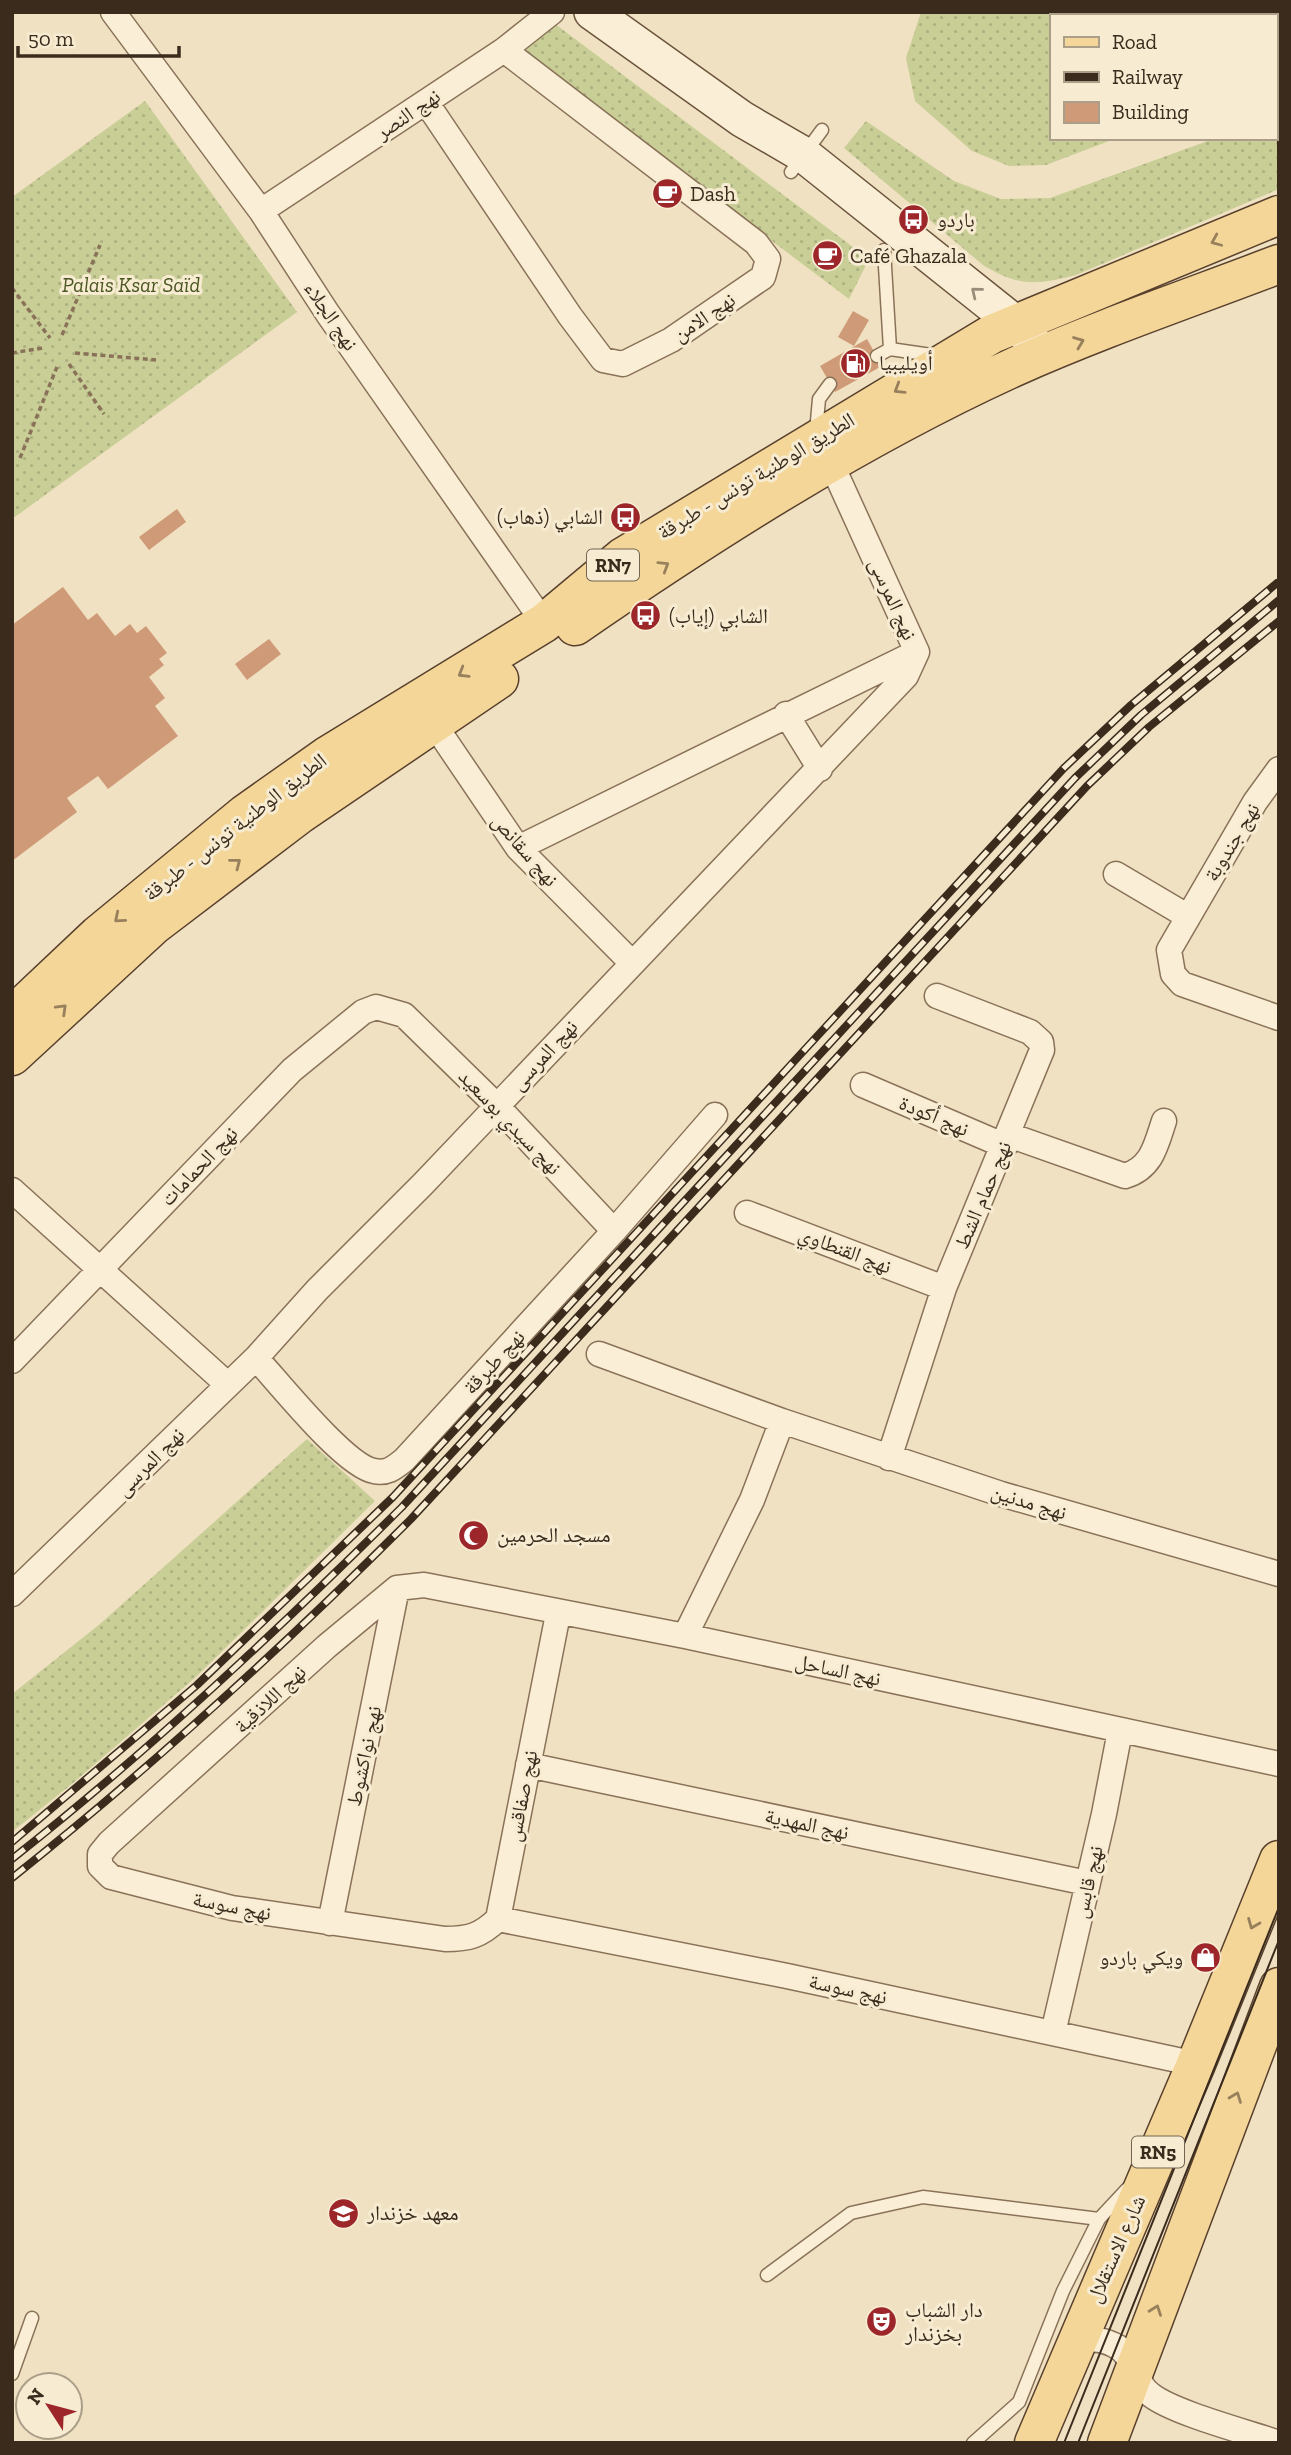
<svg xmlns="http://www.w3.org/2000/svg" width="1291" height="2455" font-family="'Zilla Slab','Noto Naskh Arabic',serif">
	<defs>
		<pattern id="grass-dots" width="8" height="8" patternUnits="userSpaceOnUse" patternTransform="scale(1.75)"><rect width="8" height="8" fill="#c9ce96"/><path d="M2 2h.1M6 6h.1" fill="none" stroke="#adb181" stroke-width="1.8" stroke-linecap="round"/></pattern>
	</defs>
	<rect width="100%" height="100%" fill="#f0e1c2"/>
	<path fill="url(#grass-dots)" d="M921 12H1085L1090 16H1051V138H1117L1046 165 1009 166 972 151 915 101 906 58Z
		M547 18 869 259 849 299 514 47Z
		M145 101 297 312 12 519V197Z
		M866 121 954 181 1001 199 1050 198 1216 138H1275V121H1279V189L1076 275C1037 285 1019 287 983 265L844 148Z
		M307 1439 375 1501 197 1676 73 1783 12 1832V1694L100 1624Z"/>
	<path fill="#cf9a77" d="M1085 12H1250L1255 16H1090Z
		M853 311 869 320 854 346 838 337Z
		M867 339 882 366 835 392 820 366Z
		M177 509 186 522 149 550 139 537Z
		M63 587 88 620 97 613 115 636 130 624 137 633 146 626 167 653 159 659 164 665 149 677 165 698 155 706 178 736 108 789 98 776 67 798 77 812 12 861V625Z
		M269 639 281 654 247 680 235 664Z"/>
	<g fill="none" stroke-linecap="round" stroke-linejoin="round">
		<defs>
			<path id="service" d="M791 172 822 130
				M890 349 938 356
				M877 356 890 349 884 250
				M816 432 819 399 830 384
				M767 2275 851 2213 923 2197 1099 2219
				M12 2374 32 2318
				M973 2443 1019 2402 1063 2291 1099 2219 1127 2189"/>
			<path id="minor" d="M113 12 261 211 328 314 544 623
				M426 102 570 316 603 360 623 364 671 340 763 277 768 259 756 243 504 50
				M261 211 504 50 552 12
				M786 714 820 769
				M434 724 518 848 632 963
				M1279 769 1255 802 1169 950 1173 974 1182 984 1279 1018
				M518 848 917 652
				M1116 874 1187 916
				M863 1085 1005 1146
				M1009 1135 1125 1176C1152 1168 1156 1145 1164 1121
				M12 1190 227 1384
				M747 1213 944 1288
				M599 1354 782 1421 1001 1494 1279 1574
				M256 1358C279 1383 345 1466 374 1471 387 1474 394 1468 404 1460L614 1231 715 1115
				M12 1361 292 1070 363 1012 376 1007 404 1015 497 1106 614 1231
				M889 1458 944 1288 1042 1050 1041 1042 1030 1032 937 996
				M397 1588 327 1646 109 1843 100 1854V1866L111 1877 232 1908 445 1939C469 1939 480 1936 498 1919L558 1614
				M397 1588 424 1585 685 1636 1279 1764
				M12 1594 256 1358 317 1290 423 1184 906 676 917 652 831 463
				M685 1636 752 1500 782 1421
				M528 1765 1087 1883
				M498 1919 787 1976 1196 2064
				M330 1923 397 1588
				M1053 2033 1104 1814 1120 1731
				M1070 2352C1081 2337 1098 2337 1114 2345 1136 2355 1132 2381 1151 2395 1174 2413 1247 2432 1279 2443"/>
			<path id="secondary" d="M592 12 742 119 804 155 1016 324 1034 343"/>
			<path id="primary" d="M575 626C713 531 859 438 1012 368 1099 329 1190 298 1279 264
				M12 1016 98 935 245 814 327 756 544 623 623 557 992 334 1279 215
				M12 1056 154 925 300 814 499 679
				M1034 2443 1196 2064 1279 1860
				M1107 2443 1279 1987"/>
		</defs>
		<use href="#service" stroke="#8a7259" stroke-width="15"/>
		<use href="#minor" stroke="#8a7259" stroke-width="27"/>
		<use href="#secondary" stroke="#6c533c" stroke-width="38"/>
		<use href="#primary" stroke="#58402d" stroke-width="41"/>
		<path stroke="#8a7259" stroke-width="3.5" stroke-dasharray="5 3.5" stroke-linecap="butt" d="M12 288 50 338
			M62 335 100 245
			M12 353 43 348
			M75 353 156 360
			M69 364 104 414
			M20 458 57 367"/>
		<use href="#service" stroke="#faefd6" stroke-width="12"/>
		<use href="#minor" stroke="#faefd6" stroke-width="24"/>
		<use href="#secondary" stroke="#faefd6" stroke-width="35"/>
		<use href="#primary" stroke="#f4d699" stroke-width="38"/>
		<path stroke="#3a2b1d" stroke-width="2" d="M1064 2443 1279 1907
			M1078 2443 1279 1940"/>
		<defs>
			<path id="rail" d="M12 1842 197 1685 393 1497 1064 768 1131 705 1277 583
				M12 1859C150 1750 277 1631 402 1507L1075 778 1141 715 1279 600
				M12 1878C153 1766 284 1646 411 1519L1087 786 1149 727 1279 621"/>
		</defs>
		<use href="#rail" stroke="#3a2b1d" stroke-width="8"/>
		<use href="#rail" stroke="#f7ecd2" stroke-width="5" stroke-dasharray="16" stroke-linecap="butt"/>
	</g>
	<defs><path id="oneway-chevron" d="M-2-3.5L2.5 0L-2 3.5" fill="none" stroke-width="1.6" stroke-linecap="round" stroke-linejoin="round" transform="scale(1.75)"/></defs>
	<g stroke="#97805b">
		<use href="#oneway-chevron" transform="translate(1216 241) rotate(157)"/>
		<use href="#oneway-chevron" transform="translate(1079 342) rotate(-21)"/>
		<use href="#oneway-chevron" transform="translate(899 389) rotate(148)"/>
		<use href="#oneway-chevron" transform="translate(664 566) rotate(-32)"/>
		<use href="#oneway-chevron" transform="translate(463 673) rotate(149)"/>
		<use href="#oneway-chevron" transform="translate(236 863) rotate(-38)"/>
		<use href="#oneway-chevron" transform="translate(119 918) rotate(140)"/>
		<use href="#oneway-chevron" transform="translate(62 1009) rotate(-44)"/>
		<use href="#oneway-chevron" transform="translate(1253 1924) rotate(112)"/>
		<use href="#oneway-chevron" transform="translate(1236 2097) rotate(-69)"/>
		<use href="#oneway-chevron" transform="translate(1156 2310) rotate(-70)"/>
	</g>
	<use stroke="#9a8d7a" href="#oneway-chevron" transform="translate(976 292) rotate(-141)"/>
	<defs>
		<symbol id="cafe-disc" viewBox="-11 -11 22 22"><circle r="9.5" fill="#9c2629" stroke="#f7ecd2"/><path d="M-5.5-4.5H6V0H3Q3 3.5 0 3.5H-2.5Q-5.5 3.5-5.5 0ZM3-3.2v2h1.7v-2ZM-6 4.5H4V6H-6Z" fill="#fff"/></symbol>
		<symbol id="bus-disc" viewBox="-11 -11 22 22"><circle r="9.5" fill="#9c2629" stroke="#f7ecd2"/><path d="M-5-6H5V4H4V6H2V4H-2V6H-4V4H-5ZM-3.5-4V0h7V-4ZM-3.5 1.2v1.5H-2V1.2ZM2 1.2v1.5H3.5V1.2Z" fill="#fff"/></symbol>
		<symbol id="fuel-disc" viewBox="-11 -11 22 22"><circle r="9.5" fill="#9c2629" stroke="#f7ecd2"/><path d="M-5.5-6h7V0h2V4h1.3V-2.5L3-4.5l.8-.8L6-3V5H2.5V1h-1V6h-7ZM-4.2-4.7v3.2H.2V-4.7Z" fill="#fff"/></symbol>
		<symbol id="mosque-disc" viewBox="-11 -11 22 22"><circle r="9.5" fill="#9c2629" stroke="#f7ecd2"/><path d="M3.5-4.9A6 6 0 1 0 3.5 4.9A5 5 0 1 1 3.5-4.9Z" fill="#fff"/></symbol>
		<symbol id="shop-disc" viewBox="-11 -11 22 22"><circle r="9.5" fill="#9c2629" stroke="#f7ecd2"/><path d="M-5-2.5h2.3a2.7 3.5 0 0 1 5.4 0H5L5.5 6h-11ZM-1.5-2.5h3a1.5 2.3 0 0 0-3 0Z" fill="#fff"/></symbol>
		<symbol id="school-disc" viewBox="-11 -11 22 22"><circle r="9.5" fill="#9c2629" stroke="#f7ecd2"/><path d="M0-5L7-2L0 1L-7-2ZM-4 1L0 2.5L4 1V4Q0 6-4 4Z" fill="#fff"/></symbol>
		<symbol id="theatre-disc" viewBox="-11 -11 22 22"><circle r="9.5" fill="#9c2629" stroke="#f7ecd2"/><path d="M-5-5.5Q0-4 5-5.5V0Q5 5 0 6Q-5 5-5 0ZM-3.3-2.5H-1v1.5H-3.3ZM1-2.5H3.3v1.5H1ZM-2.8 1Q0 5.5 2.8 1Z" fill="#fff"/></symbol>
	</defs>
	<g fill-rule="evenodd">
		<use href="#cafe-disc" x="650" y="176" width="35" height="35"/>
		<use href="#bus-disc" x="896" y="202" width="35" height="35"/>
		<use href="#cafe-disc" x="810" y="238" width="35" height="35"/>
		<use href="#fuel-disc" x="838" y="346" width="35" height="35"/>
		<use href="#bus-disc" x="608" y="500" width="35" height="35"/>
		<use href="#bus-disc" x="628" y="598" width="35" height="35"/>
		<use href="#mosque-disc" x="456" y="1518" width="35" height="35"/>
		<use href="#shop-disc" x="1188" y="1940" width="35" height="35"/>
		<use href="#school-disc" x="326" y="2196" width="35" height="35"/>
		<use href="#theatre-disc" x="864" y="2304" width="35" height="35"/>
	</g>
	<g text-anchor="middle" stroke-width="6" stroke-linejoin="round" paint-order="stroke">
		<g fill="#f7ecd2" stroke="#736553" stroke-width="2">
			<rect x="587" y="549.5" width="52" height="31" rx="5"/>
			<rect x="1132" y="2136.5" width="52" height="31" rx="5"/>
		</g>
		<g font-size="19" font-weight="bold" fill="#3a2b1d">
			<text x="613" y="572">RN7</text>
			<text x="1158" y="2159">RN5</text>
		</g>
		<g font-size="21" fill="#3a2b1d" stroke="#f7ecd2">
			<text transform="translate(408 114) rotate(-34)" y="7">نهج النصر</text>
			<text transform="translate(331 316) rotate(56)" y="7">نهج الجلاء</text>
			<text transform="translate(704 317) rotate(-34)" y="7">نهج الامن</text>
			<text transform="translate(756 476) rotate(-31)" y="7">الطريق الوطنية تونس - طبرقة</text>
			<text transform="translate(893 599) rotate(66)" y="7">نهج المرسى</text>
			<text transform="translate(235 827) rotate(-38)" y="7">الطريق الوطنية تونس - طبرقة</text>
			<text transform="translate(1232 842) rotate(-59)" y="7">نهج جندوبة</text>
			<text transform="translate(525 850) rotate(49)" y="7">نهج سقانص</text>
			<text transform="translate(544 1055) rotate(-47)" y="7">نهج المرسى</text>
			<text transform="translate(934 1116) rotate(23)" y="7">نهج أكودة</text>
			<text transform="translate(510 1122) rotate(46)" y="7">نهج سيدي بوسعيد</text>
			<text transform="translate(199 1166) rotate(-46)" y="7">نهج الحمامات</text>
			<text transform="translate(983 1195) rotate(-67)" y="7">نهج حمام الشط</text>
			<text transform="translate(845 1250) rotate(21)" y="7">نهج القنطاوي</text>
			<text transform="translate(494 1362) rotate(-47)" y="7">نهج طبرقة</text>
			<text transform="translate(150 1462) rotate(-45)" y="7">نهج المرسى</text>
			<text transform="translate(1029 1502) rotate(17)" y="7">نهج مدنين</text>
			<text transform="translate(838 1670) rotate(12)" y="7">نهج الساحل</text>
			<text transform="translate(270 1699) rotate(-43)" y="7">نهج اللاذقية</text>
			<text transform="translate(364 1756) rotate(-78)" y="7">نهج نواكشوط</text>
			<text transform="translate(522 1796) rotate(-79)" y="7">نهج صفاقس</text>
			<text transform="translate(807 1824) rotate(12)" y="7">نهج المهدية</text>
			<text transform="translate(1088 1882) rotate(-77)" y="7">نهج قابس</text>
			<text transform="translate(232 1906) rotate(11)" y="7">نهج سوسة</text>
			<text transform="translate(848 1989) rotate(12)" y="7">نهج سوسة</text>
			<text transform="translate(1116 2249) rotate(-66)" y="7">شارع الاستقلال</text>
		</g>
		<g font-size="21" fill="#3a2b1d" stroke="#f7ecd2" text-anchor="start">
			<text x="690" y="201">Dash</text>
			<text x="937" y="227">باردو</text>
			<text x="850" y="263">Café Ghazala</text>
			<text x="879" y="370">أويليبيا</text>
			<text x="603" y="524" text-anchor="end">الشابي (ذهاب)</text>
			<text x="669" y="623">الشابي (إياب)</text>
			<text x="497" y="1542">مسجد الحرمين</text>
			<text x="1183" y="1965" text-anchor="end">ويكي باردو</text>
			<text x="367" y="2220">معهد خزندار</text>
			<text x="905" y="2317">دار الشباب<tspan x="905" dy="24">بخزندار</tspan></text>
		</g>
		<g font-size="21" font-style="italic" fill="#4b5723" stroke="#f7ecd2">
			<text x="131" y="292">Palais Ksar Saïd</text>
		</g>
	</g>
	<rect width="1291" height="2455" fill="none" stroke="#3a2b1d" stroke-width="28"/>
	<rect x="1050" y="14" width="228" height="126" fill="#f7ecd2" stroke="#ab9f8a" stroke-width="2"/>
	<rect x="1064" y="37" width="35" height="10" fill="#f4d699" stroke="#ab9f8a" stroke-width="2"/>
	<text x="1112" y="49" font-size="21" fill="#3a2b1d">Road</text>
	<rect x="1064" y="72" width="35" height="10" fill="#3a2b1d" stroke="#ab9f8a" stroke-width="2"/>
	<text x="1112" y="84" font-size="21" fill="#3a2b1d">Railway</text>
	<rect x="1064" y="102" width="35" height="21" fill="#cf9a77" stroke="#ab9f8a" stroke-width="2"/>
	<text x="1112" y="119" font-size="21" fill="#3a2b1d">Building</text>
	<g transform="translate(49 2406) rotate(306)"><circle r="33" fill="#f7ecd2" stroke="#ab9f8a" stroke-width="2"/>
	<path d="M0-5L12 26L0 18L-12 26Z" fill="#9c2629"/>
	<text y="-10" font-size="19" font-weight="bold" text-anchor="middle" fill="#3a2b1d">N</text>
	</g>
	<path d="M18 46v10h161v-10" fill="none" stroke="#3a2b1d" stroke-width="3.5"/>
	<text x="28" y="46" font-size="21" fill="#3a2b1d" stroke="#f7ecd2" stroke-width="5" paint-order="stroke">50 m</text>
</svg>
